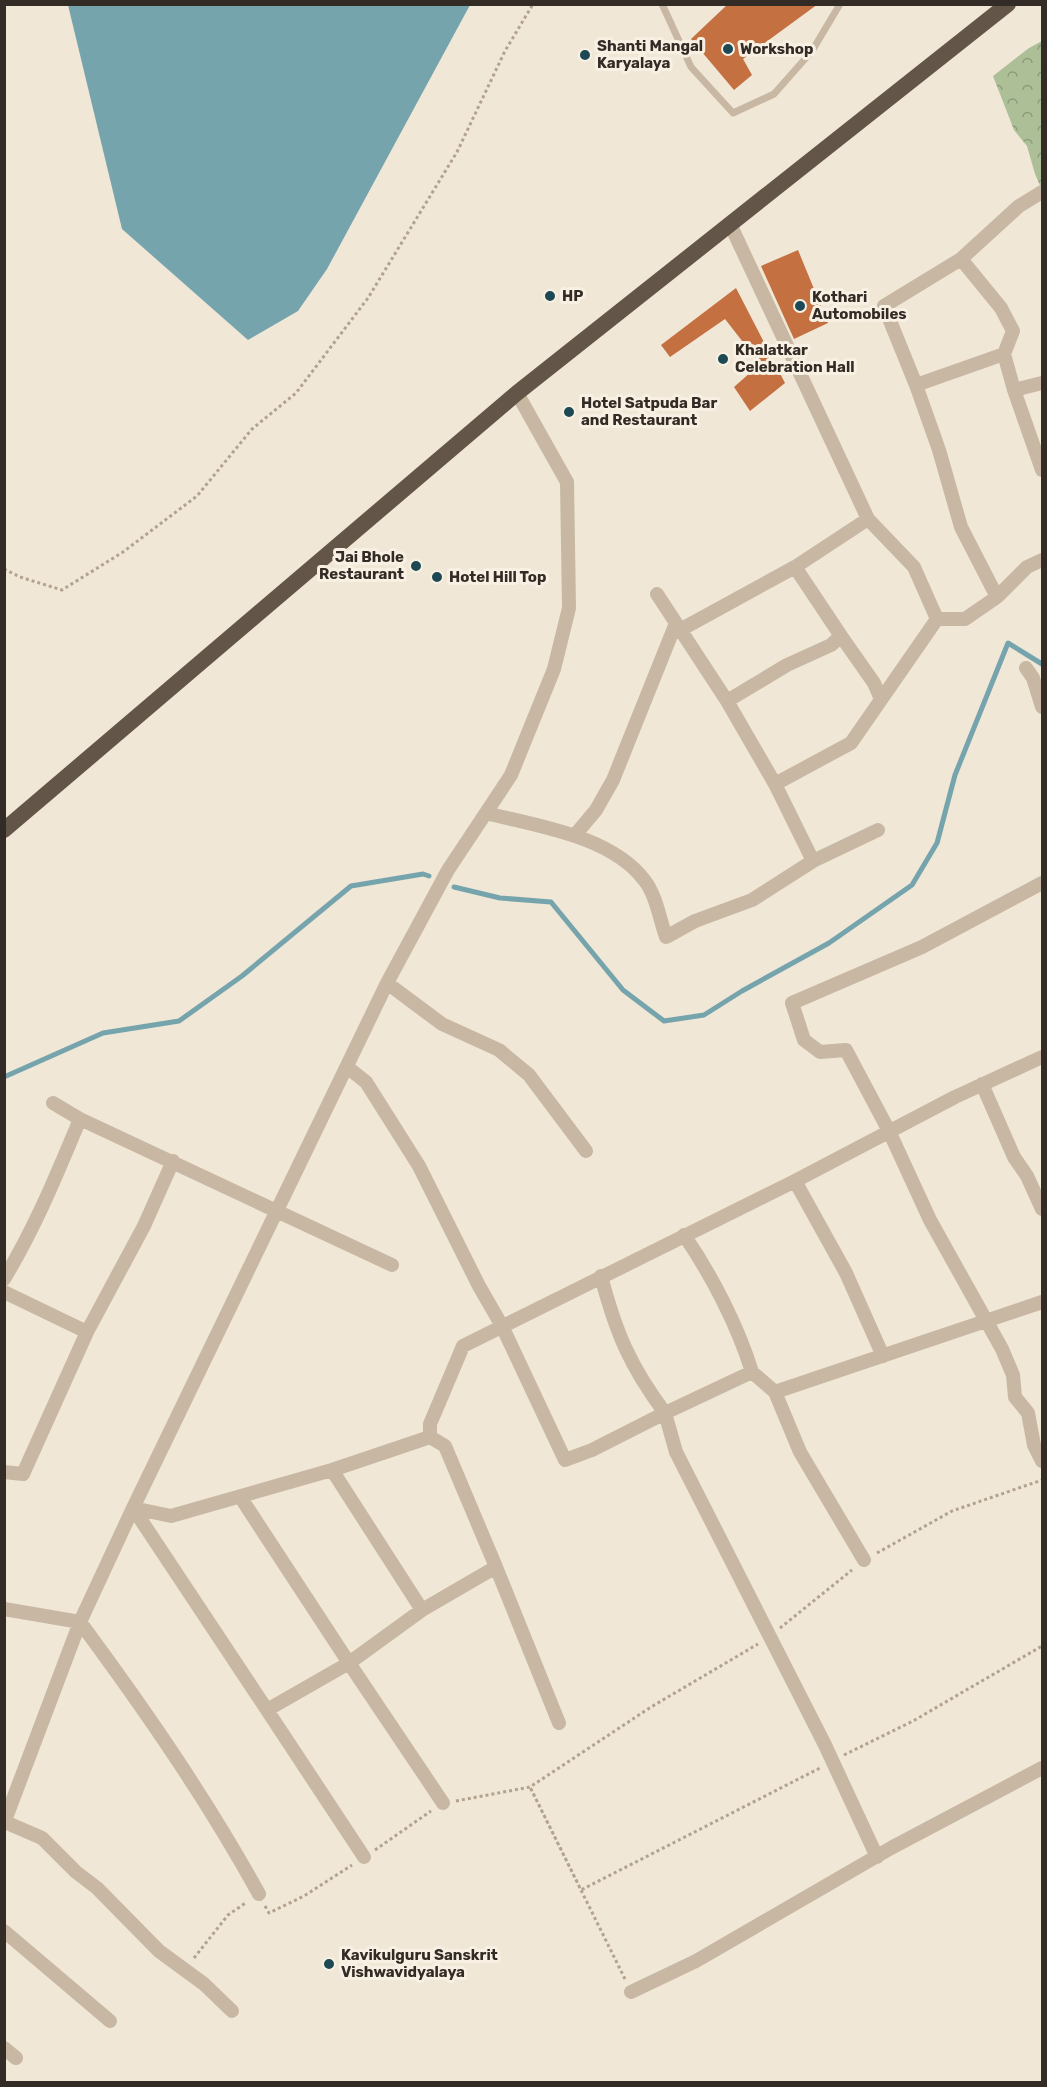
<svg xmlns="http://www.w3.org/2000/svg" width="1047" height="2087" font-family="Rubik,sans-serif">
	<defs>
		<pattern id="park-crowns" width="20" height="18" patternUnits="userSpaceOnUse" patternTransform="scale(1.5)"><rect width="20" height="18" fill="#adbf97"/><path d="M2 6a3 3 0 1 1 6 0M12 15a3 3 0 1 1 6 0" fill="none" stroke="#8d9b7b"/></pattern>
	</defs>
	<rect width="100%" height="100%" fill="#f0e7d7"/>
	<path fill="url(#park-crowns)" d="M1042 41V190L1035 174 1027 146 1014 130 993 76 1029 48Z"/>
	<path fill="#76a4ad" d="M68 5V4L470 5 327 269 298 311 248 340 122 229Z"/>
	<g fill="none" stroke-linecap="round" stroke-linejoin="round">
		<path stroke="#76a4ad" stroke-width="5" d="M454 887 500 898 551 902 623 990 664 1021 704 1015 742 991 829 943 912 885 937 843 955 775 1008 643 1042 664
			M4 1077 103 1033 179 1021 242 976 351 886 423 874 429 876"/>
	</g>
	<path fill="#c57040" d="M728 4H818L743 59 752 75 734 90 691 39Z
		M798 250 828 323 794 339 761 266Z
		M736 288 785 383 750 411 734 387 760 364 725 319 670 357 661 345Z"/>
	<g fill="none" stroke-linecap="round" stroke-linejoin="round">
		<path stroke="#b3a28e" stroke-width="3" stroke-dasharray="3 3" stroke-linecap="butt" d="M4 569 20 577 62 590 123 552 197 496 252 429 296 393 368 298 457 152 505 51 533 4
			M877 1553 952 1511 1042 1480
			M780 1628 852 1570
			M844 1755 913 1721 1042 1646
			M456 1801 530 1787 651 1707 758 1644
			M375 1850 431 1811
			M265 1906 269 1913 304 1896 352 1865
			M194 1958 228 1915 247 1902
			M625 1979 530 1787 581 1890 820 1768"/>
		<path stroke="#c8b8a3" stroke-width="7" d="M662 4 691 67 733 113 774 94 812 51 840 4"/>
		<path stroke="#c8b8a3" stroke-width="14" d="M731 226 868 519 914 567 937 619H965L997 597 961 527 939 450 916 385
			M961 259 1019 206 1042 192
			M1004 354 916 385 884 306 961 259 1001 308 1013 331 1004 354 1014 390 1042 383
			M1014 390 1042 470
			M517 393 567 482 569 608 554 669 511 775 448 870 387 983 133 1508 171 1516 332 1470 430 1437V1424L463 1346 795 1181 955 1097 1042 1057
			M795 567 868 519
			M657 594 727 701 775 784 851 743 937 619
			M997 597 1027 567 1042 560
			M680 630 795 567 841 636
			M1026 668 1033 678 1042 707
			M727 701 787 665 831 645 841 636 874 683 880 697
			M775 784 813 861 878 830
			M486 813C537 826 612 836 645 881 656 895 660 920 666 937L695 921 752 900 813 861
			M575 835 596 810 613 780 676 623
			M1042 883 922 947 792 1003 804 1040 820 1052 846 1050 889 1131 930 1220 1002 1349 1013 1375 1015 1397 1028 1413 1034 1445 1042 1461
			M387 983 442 1024 499 1050 529 1075 586 1151
			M347 1067 366 1082 419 1166 479 1286 502 1326 565 1460 592 1450 665 1413 676 1452 825 1745 877 1857
			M982 1084 1014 1157 1027 1176 1042 1209
			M53 1103 80 1119 392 1265
			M795 1181 846 1273 883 1356
			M684 1235C711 1274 738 1326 752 1372
			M601 1276C616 1333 630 1366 665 1413L752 1372 775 1392 1042 1302
			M4 1279C35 1228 57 1174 80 1119
			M4 1292 87 1332
			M775 1392 800 1452 864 1560
			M332 1470 422 1610
			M4 1472 23 1474 87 1332 144 1226 173 1161
			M241 1498 349 1663 422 1610 496 1567 445 1446 430 1437
			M133 1508 267 1710 349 1663 443 1803
			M496 1567 559 1723
			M4 1609 80 1622C145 1710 206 1798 259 1894
			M267 1710 364 1857
			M5 1822 42 1838 76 1872 97 1888 159 1951 204 1984 232 2011
			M4 1823 80 1622 133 1508
			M4 1931 110 2021
			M631 1992 696 1961 891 1848 1042 1768
			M4 2048 16 2058"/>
		<path stroke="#645549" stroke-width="16" d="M4 830 517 393 1008 4"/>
	</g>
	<g fill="#1c4954" stroke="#f8f1e3" stroke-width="2">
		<circle cx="728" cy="49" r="6"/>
		<circle cx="585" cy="55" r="6"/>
		<circle cx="550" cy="296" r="6"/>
		<circle cx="800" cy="306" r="6"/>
		<circle cx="723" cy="359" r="6"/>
		<circle cx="569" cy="412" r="6"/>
		<circle cx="416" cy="566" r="6"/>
		<circle cx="437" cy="577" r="6"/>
		<circle cx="329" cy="1964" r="6"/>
	</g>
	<g text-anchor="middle" stroke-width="6" stroke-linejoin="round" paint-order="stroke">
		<g font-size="15" font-weight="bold" fill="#332b25" stroke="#f8f1e3" text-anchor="start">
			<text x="597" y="51">Shanti Mangal<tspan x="597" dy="17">Karyalaya</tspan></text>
			<text x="740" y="54">Workshop</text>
			<text x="562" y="301">HP</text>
			<text x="812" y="302">Kothari<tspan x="812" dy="17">Automobiles</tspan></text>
			<text x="735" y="355">Khalatkar<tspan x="735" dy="17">Celebration Hall</tspan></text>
			<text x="581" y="408">Hotel Satpuda Bar<tspan x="581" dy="17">and Restaurant</tspan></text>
			<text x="404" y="562" text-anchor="end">Jai Bhole<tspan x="404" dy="17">Restaurant</tspan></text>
			<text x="449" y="582">Hotel Hill Top</text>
			<text x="341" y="1960">Kavikulguru Sanskrit<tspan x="341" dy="17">Vishwavidyalaya</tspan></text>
		</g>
	</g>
	<rect width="1047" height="2087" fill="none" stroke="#332b25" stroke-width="12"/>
</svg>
